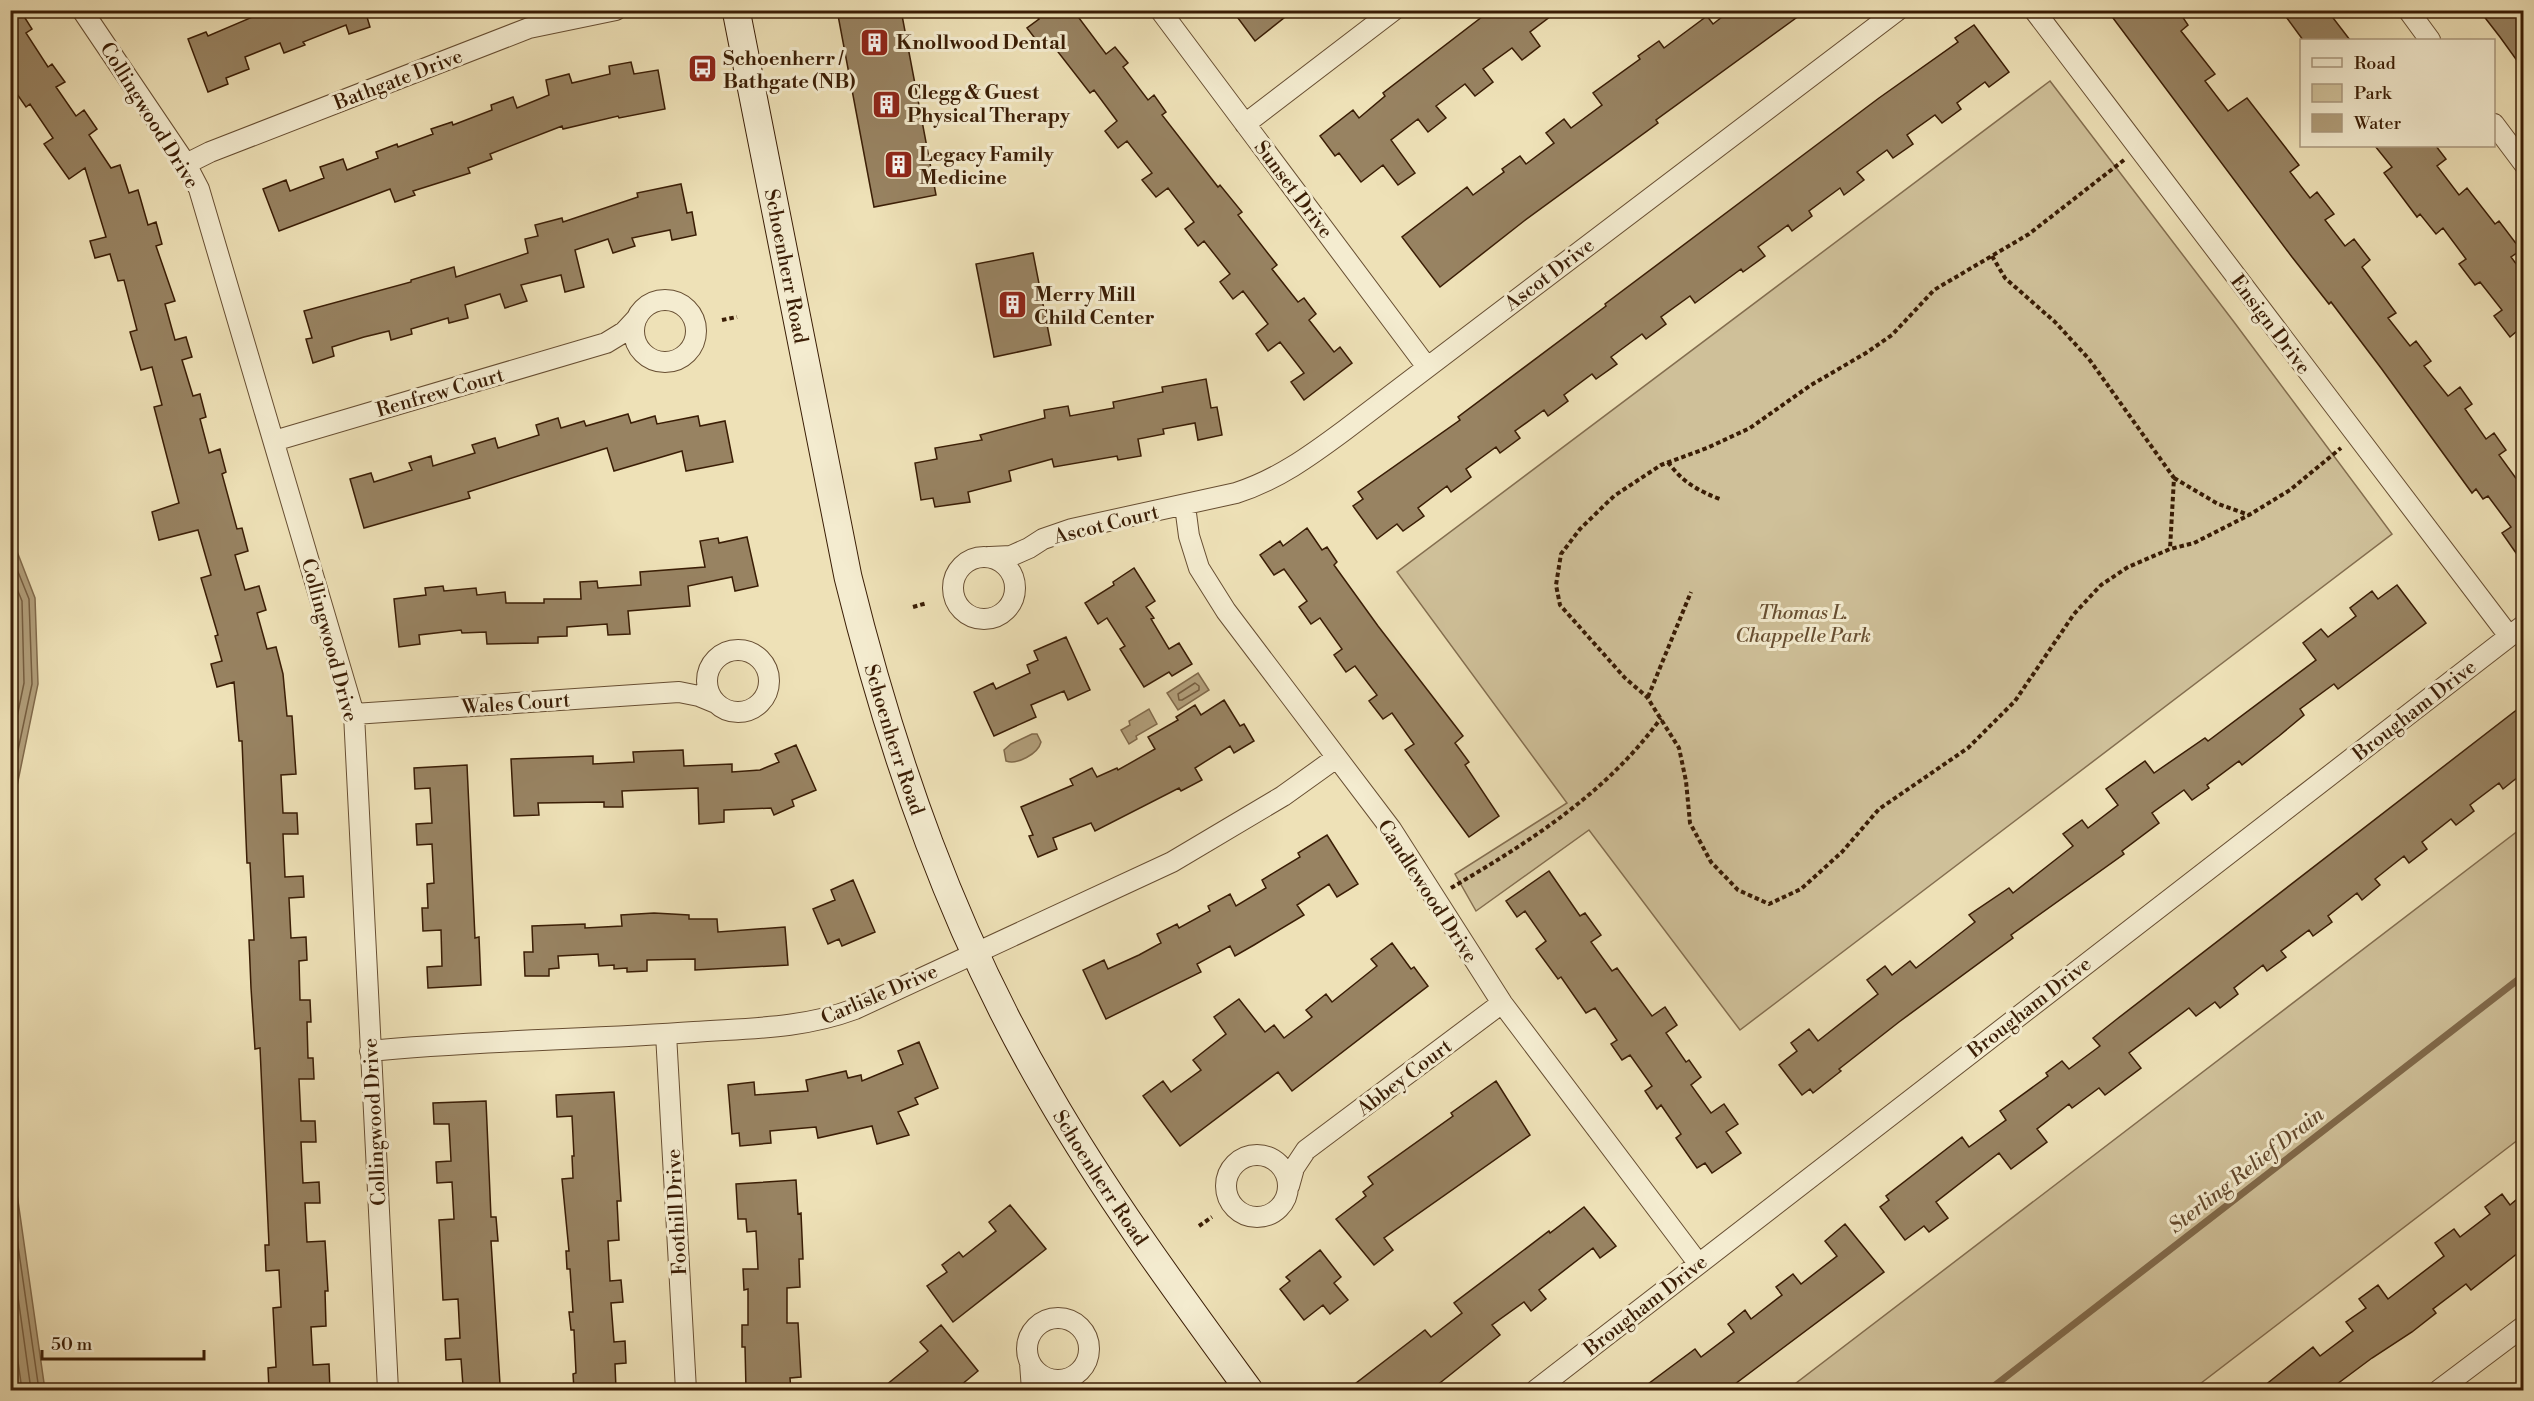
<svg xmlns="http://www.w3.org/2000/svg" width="2534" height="1401" font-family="'Libre Bodoni',serif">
	<rect width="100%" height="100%" fill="#eee1b7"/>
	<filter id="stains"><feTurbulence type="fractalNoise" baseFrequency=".00333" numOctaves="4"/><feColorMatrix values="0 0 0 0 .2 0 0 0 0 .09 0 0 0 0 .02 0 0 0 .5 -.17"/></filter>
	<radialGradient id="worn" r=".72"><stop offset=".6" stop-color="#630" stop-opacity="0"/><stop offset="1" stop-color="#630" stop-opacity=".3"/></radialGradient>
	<path fill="#cfc099" stroke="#846e4f" stroke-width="1.5" d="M2050 81 2234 322 2392 534 1740 1030 1589 830 1476 911 1455 874 1567 803 1397 572Z
		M2523 827V1136L2192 1390H1787Z"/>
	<path fill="#b19e7a" stroke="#816a4b" stroke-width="1.5" d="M11 536 35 598 38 684 11 815Z
		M1198 673 1209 690 1178 710 1167 693Z
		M1149 709 1157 724 1136 736 1137 739 1129 744 1121 730 1130 725 1129 721Z
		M1032 734H1037L1041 742C1038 754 1017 765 1006 761L1004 750 1011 744Z
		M11 1152 45 1390H11Z"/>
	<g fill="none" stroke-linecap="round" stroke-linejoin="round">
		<path stroke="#765e40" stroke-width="1.5" d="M10 552 29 599 32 684 10 788
			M10 572 22 601 24 683 10 751
			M10 596 13 603 15 682 10 706
			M1195 683 1199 686V690L1182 700H1179L1178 694Z
			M10 1191 39 1390
			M10 1240 31 1390
			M10 1305 22 1390"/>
		<path stroke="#816a4b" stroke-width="7" d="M1989 1390 2524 975"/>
	</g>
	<path fill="#988362" stroke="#3a1d05" stroke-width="1.5" d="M10 10H20L32 29 26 33 48 67 52 64 65 82 56 87 76 116 84 110 97 129 89 135 111 168 120 165 129 193 138 190 148 225 156 222 162 244 156 246 175 301 165 304 175 340 186 337 192 357 182 360 193 396 200 394 206 417 200 419 209 453 220 449 226 472 222 474 237 529 242 528 248 551 235 555 245 590 259 586 266 610 257 613 267 649 276 647 283 674 287 716H292L296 774 281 775 283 813H297L298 834H283L285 877 303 876 304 897 289 898 291 938 306 937 307 960 299 961 300 1000H310L311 1022H307L308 1058H313L314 1079H299L301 1121H315L316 1142H301L303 1183 319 1182 320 1203H305L307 1242 325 1241 328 1291H325L326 1326 311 1327 313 1365 329 1364 330 1390H269L268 1368 276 1367 273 1308 281 1307 279 1270 266 1271 265 1245H269L260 1048 255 1049 251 988 249 940H254L250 863H247L242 741H239L234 682 217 687 211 664 222 661 215 636 218 635 201 578 211 575 198 530 159 540 152 512 179 503 154 407 162 405 152 367 141 370 130 332 137 330 124 280 118 281 110 254 95 258 90 241 106 237 85 168 69 179 44 144 53 138 30 104 26 107 10 84Z
		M269 10H381V12L367 17 370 27 349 34 346 25 303 42 305 45 284 53 280 43 245 57 249 69 226 78 228 84 208 92 188 39 206 32 208 36Z
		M837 10H901L936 195 874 207Z
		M1033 10H1073L1106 54 1115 47 1128 63 1123 67 1148 100 1154 95 1166 112 1162 115 1218 187 1220 185 1242 212 1238 215 1277 265 1272 269 1298 302 1304 298 1316 314 1309 320 1334 352 1340 347 1352 363 1304 400 1291 382 1304 373 1280 342 1268 351 1256 334 1268 324 1243 291 1233 299 1220 282 1230 274 1204 241 1198 246 1185 229 1194 222 1168 188 1156 197 1142 180 1152 173 1127 141 1118 148 1105 131 1117 121 1094 90 1090 93 1048 39 1040 45 1027 28 1039 19Z
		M1232 10H1294L1255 41Z
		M1491 10H1559L1530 32 1540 46 1522 60 1512 48 1483 69 1493 82 1475 96 1465 84 1436 106 1446 118 1428 132 1418 119 1391 140 1415 173 1398 185 1383 165 1361 182 1339 153 1335 156 1320 136 1353 110 1359 118 1385 96 1383 93Z
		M1731 10H1807L1656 120 1658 123 1524 221 1440 287 1402 237 1467 187 1473 195 1504 172 1502 169 1520 156 1526 164 1554 143 1546 133 1564 119 1571 128 1602 105 1593 93 1640 59 1638 56 1659 41 1664 48 1707 16 1713 24Z
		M2107 10H2178L2188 25 2181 31 2215 74 2205 81 2228 111 2247 98 2299 165 2290 172 2310 198 2317 192 2334 214 2325 220 2345 246 2354 239 2370 260 2362 267 2396 313 2388 318 2410 346 2416 341 2431 361 2424 366 2448 396 2460 387 2472 404 2465 409 2486 439 2494 433 2506 450 2499 455 2523 488V563L2502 533 2511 527 2488 496 2483 499 2476 489 2472 493 2381 368 2331 302 2329 304 2292 257Z
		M2281 10H2327L2350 40H2303Z
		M2479 10H2523V69L2500 37Z
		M1974 25 2009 72 1989 87 1985 82 1957 103 1961 109 1942 123 1935 115 1907 135 1913 144 1893 158 1887 150 1857 172 1864 180 1844 195 1840 188 1809 211 1812 216 1792 231 1788 225 1758 247 1765 256 1743 272 1741 269 1695 303 1690 296 1661 317 1666 324 1646 339 1642 334 1611 357 1617 364 1596 379 1592 374 1564 395 1568 401 1548 416 1544 410 1515 431 1520 438 1500 453 1496 447 1466 469 1471 477 1451 492 1447 486 1418 508 1424 516 1403 531 1397 524 1377 539 1353 506 1363 499 1358 492 1460 420 1458 417 1606 306 1605 304 1879 98 1958 42 1955 38Z
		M631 62 634 74 658 70 665 109 619 118 618 116 563 129 562 126 490 154 492 159 468 168 470 173 413 191 415 195 395 202 390 189 279 231 263 189 286 180 290 191 324 178 320 167 343 159 347 170 378 158 376 152 397 144 398 147 433 134 431 129 452 122 453 125 492 110 491 105 513 97 517 108 549 95 546 80 569 74 572 83 610 74 609 66Z
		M2375 146H2436L2446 159 2437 166 2459 195 2467 188 2495 224 2499 221 2521 250 2511 257 2523 273V326L2510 337 2494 316 2502 310 2480 282 2475 285 2459 264 2466 259 2443 228 2436 234 2420 214 2417 217 2384 173 2392 167Z
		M681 184 687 213 692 212 696 235 672 240 670 230 632 238 635 246 613 253 608 239 575 250 584 287 565 292 561 275 521 285 527 301 505 308 500 294 465 305 468 318 449 323 448 318 411 329 412 334 391 340 389 331 364 337 332 347 334 356 313 363 306 339 312 338 304 311 411 282V280L454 267 456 277 528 253 525 239 538 236 535 225 562 218 563 222 638 197 637 193Z
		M1033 253 1051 345 994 357 976 264Z
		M1206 379 1211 408 1217 407 1222 435 1198 440 1195 423 1163 429 1164 434 1138 439 1141 456 1118 460 1117 456 1054 467 1052 459 1009 471 1011 481 968 492 970 502 935 507 933 498 921 500 915 463 937 459 935 448 982 440 980 435 1045 418 1044 410 1068 406 1070 416 1114 408 1113 402 1163 392 1162 387Z
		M628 414 631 423 655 416 657 424 698 416 700 426 725 421 733 462 686 471 682 451 614 471 607 448 468 492 470 498 364 528 350 479 371 473 374 482 412 470 409 463 431 456 433 466 475 453 472 445 495 438 498 448 539 435 536 425 558 418 561 428 584 421 586 426Z
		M1307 528 1322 550 1327 547 1337 562 1334 565 1378 626 1463 736 1455 743 1469 762 1465 765 1499 816 1469 837 1405 750 1414 744 1392 713 1383 719 1369 701 1377 695 1355 666 1346 672 1334 655 1342 649 1320 618 1311 624 1299 607 1307 601 1284 569 1274 575 1260 555 1280 541 1283 546Z
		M747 537 758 586 735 591 732 577 688 586 690 606 628 611 630 634 608 635 607 624 567 627V636L538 637V643L487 644 486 632 462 633 461 630 419 635 420 644 399 647 394 599 426 595 425 588 443 586 444 591 476 588 477 595 505 592 506 603H544V599H581L580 582 597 581 598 588 641 585 640 572 705 567 700 541 718 538 719 543Z
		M1134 568 1155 601 1146 607 1154 618 1151 619 1169 649 1179 643 1192 664 1172 676 1169 672 1144 687 1120 649 1125 646 1107 618 1098 624 1085 603 1114 585 1113 582Z
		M2397 585 2426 623 2338 689 2334 684 2300 709 2304 715 2279 736 2242 765 2239 761 2207 785 2209 788 2192 800 2184 790 2152 813 2159 823 2122 851 2124 854 2011 935 2013 938 1899 1022 1839 1069 1841 1071 1813 1093 1810 1089 1802 1095 1779 1065 1797 1051 1791 1043 1809 1029 1818 1041 1878 994 1867 980 1885 966 1892 975 1910 961 1916 968 1975 922 1969 915 2009 888 2013 893 2073 846 2063 834 2082 820 2088 828 2118 805 2106 789 2145 761 2154 773 2205 738 2208 741 2316 660 2303 643 2321 629 2328 637 2356 616 2350 608 2372 591 2378 599Z
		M1066 637 1090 690 1068 700 1064 691 1031 705 1036 717 994 736 974 692 993 683 996 689 1030 673 1027 665 1038 660 1034 651Z
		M1224 700 1240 726 1244 724 1254 741 1234 753 1230 746 1195 768 1202 780 1181 791 1179 788 1095 831 1091 823 1053 838 1057 849 1038 857 1029 836 1033 835 1021 807 1073 785 1070 779 1092 768 1097 777 1117 768 1118 770 1155 749 1148 737 1178 720 1176 717 1195 705 1201 715Z
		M2523 705V773L2503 789 2499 783 2470 805 2474 811 2456 825 2451 819 2422 842 2427 849 2409 863 2404 856 2375 879 2380 885 2362 900 2357 893 2328 916 2332 922 2313 936 2309 930 2281 951 2286 957 2267 971 2263 965 2234 988 2238 994 2220 1008 2215 1002 2196 1016 2189 1008 2129 1053 2141 1068 2105 1095 2099 1088 2072 1108 2069 1104 2037 1129 2047 1142 2011 1169 1999 1153 1936 1202 1948 1218 1929 1232 1924 1226 1905 1240 1880 1207 1889 1200 1886 1196 1962 1137 1969 1147 2006 1120 2000 1111 2048 1076 2046 1073 2062 1061 2069 1069 2100 1046 2093 1038 2117 1019Z
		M796 745 816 790 792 800 794 806 774 815 771 808 724 810V822L699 824 698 788 622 791 623 807H604V802L538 803 539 815 514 816 511 759 593 756V764L634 762 633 752 683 750 684 766 732 764V772L760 770 779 762 775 754Z
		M467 765 475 938 479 937 481 985 428 988 427 967 442 966 441 930 423 931 422 908H428L427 884 434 883 432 844 417 845 416 824 432 823 430 788 415 789 414 768Z
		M1327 835 1358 884 1337 897 1329 884 1297 905 1304 915 1254 945 1235 956 1230 946 1197 964 1201 972 1106 1019 1083 970 1104 960 1108 969 1139 955 1161 943 1157 934 1177 924 1179 928 1210 911 1208 906 1230 894 1236 906 1266 888 1262 880 1300 857 1298 853Z
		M1549 871 1580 916 1585 913 1601 935 1591 942 1612 971 1617 968 1652 1016 1665 1007 1677 1025 1666 1033 1686 1062 1689 1060 1701 1077 1691 1085 1711 1113 1724 1104 1738 1124 1726 1132 1741 1153 1712 1173 1705 1163 1697 1168 1676 1138 1681 1134 1661 1105 1657 1109 1645 1091 1652 1086 1630 1055 1622 1060 1611 1044 1617 1040 1595 1008 1586 1013 1561 977 1558 979 1536 949 1546 941 1525 911 1517 917 1506 901Z
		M853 880 875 932 842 946 839 939 828 944 813 909 835 900 831 890Z
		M654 913 689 915V919H717L718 932 785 927 788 965 695 970V959L647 960V971L627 972V968L614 969V965L599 966 598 954 558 956 559 968 549 969V976H525L524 952H533L532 926 585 924V928L622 926 621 915Z
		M1392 943 1411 969 1414 967 1428 986 1292 1091 1278 1072 1180 1146 1143 1096 1163 1081 1171 1092 1201 1070 1193 1060 1226 1034 1214 1017 1239 999 1265 1032 1274 1025 1284 1038 1312 1017 1306 1010 1326 994 1332 1002 1377 966 1371 959Z
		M919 1042 938 1088 915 1098 918 1104 898 1112 909 1135 877 1144 872 1126 818 1138 816 1127 770 1131 771 1143 740 1146 739 1133 732 1134 728 1085 754 1082 755 1095 808 1091 806 1080 846 1071 848 1078 861 1075 862 1081 903 1064 898 1051Z
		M1496 1081 1530 1135 1384 1238 1393 1250 1374 1265 1336 1219 1366 1196 1363 1192 1373 1184 1368 1177 1453 1116 1451 1113Z
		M614 1092 621 1201H617L619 1240 608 1241 610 1281 621 1280 623 1302 611 1303 614 1342 625 1341 626 1363 615 1364 616 1389 574 1390 573 1374 576 1373 574 1330H571L569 1312H573L570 1269H567L566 1251H569L562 1179 573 1178 572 1156H574L572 1116 557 1117 556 1095Z
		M486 1101 491 1217H496L498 1241H491L500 1384 463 1386 461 1359 446 1360 445 1339 460 1338 458 1299 443 1300 439 1220 454 1219 452 1182 437 1183 436 1162 451 1161 449 1124H434L433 1103Z
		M796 1180 798 1214 801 1213 803 1259H799L800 1287 787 1288V1323H798L801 1377 790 1378 791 1390H746L745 1347H742V1325H748V1289L744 1290 743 1269H758L756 1231 747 1232 746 1219H738L736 1184Z
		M2502 1194 2510 1205 2523 1194V1249L2471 1290 2466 1284 2433 1309 2436 1313 2412 1332 2372 1358 2329 1390H2259L2313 1347 2320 1356 2353 1331 2346 1322 2366 1308 2359 1299 2378 1285 2388 1299 2444 1256 2435 1243 2454 1229 2460 1237 2490 1214 2485 1207Z
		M1010 1205 1046 1249 953 1322 927 1286 947 1272 942 1265 959 1252 963 1257 996 1231 989 1222Z
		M1584 1207 1616 1246 1600 1258 1593 1248 1539 1290 1546 1299 1531 1311 1524 1302 1492 1325 1500 1335 1431 1390H1347L1425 1330 1431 1337 1462 1313 1454 1303 1549 1231 1550 1233Z
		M1845 1224 1884 1272 1727 1390H1640L1695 1349 1701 1357 1734 1332 1728 1324 1745 1310 1751 1319 1782 1295 1776 1287 1793 1274 1801 1284 1837 1256 1825 1241Z
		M1320 1250 1341 1277 1334 1283 1348 1300 1330 1314 1323 1305 1304 1320 1280 1289 1290 1281 1286 1277Z
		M941 1325 978 1371 955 1390H880L928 1351 920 1342Z"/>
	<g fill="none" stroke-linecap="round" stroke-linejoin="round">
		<defs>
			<path id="street" d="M82 10 186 164 199 189 354 714 388 1390
				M1160 10 1427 367
				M2034 10 2509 636
				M2408 10 2430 40
				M1245 124 1394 10
				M2494 124 2524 164
				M186 164 210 152 529 28 616 10
				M634 331a31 31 0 1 1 62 0a31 31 0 1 1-62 0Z
				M274 441 606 343 624 332 637 318
				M1185 506 1189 536 1199 568 1226 611 1391 829 1502 1003 1698 1263
				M953 588a31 31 0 1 1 62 0a31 31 0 1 1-62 0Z
				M990 557 1011 556 1029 548 1043 539 1072 529 1236 493C1277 480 1310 456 1345 430L1898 10
				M707 681a31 31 0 1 1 62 0a31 31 0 1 1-62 0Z
				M354 714 679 692 699 696 716 703
				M666 1034 686 1390
				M370 1051C478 1040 586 1040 694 1032 750 1028 801 1029 855 1009L1172 862 1283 796 1336 758
				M1226 1186a31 31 0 1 1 62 0a31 31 0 1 1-62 0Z
				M1289 1186 1294 1168 1306 1150 1502 1003
				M1027 1349a31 31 0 1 1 62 0a31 31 0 1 1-62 0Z
				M1030 1363 1032 1390
				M1536 1390 2524 625
				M2439 1390 2524 1326"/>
			<g id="secondary">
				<path id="s1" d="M736 10 848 577C893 759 953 932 1048 1094 1108 1198 1179 1294 1249 1390"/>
			</g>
		</defs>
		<use href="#street" stroke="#674e32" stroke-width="22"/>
		<use href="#secondary" stroke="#3a1d05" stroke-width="29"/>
		<path stroke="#3a1d05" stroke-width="4" stroke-dasharray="4.5 3" stroke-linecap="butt" d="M2124 160 2029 234 1934 290 1892 335 1866 353 1811 385 1750 428 1707 448 1661 465 1614 496 1580 529 1561 554 1556 585 1560 605 1625 678 1647 697 1679 748 1686 781 1690 823 1711 862 1738 890 1769 904 1801 889 1842 852 1879 809 1968 748 2015 701 2074 614 2101 585 2128 567 2170 549 2194 543 2249 515 2290 490 2341 448
			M1992 256 2005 278 2055 322 2089 359 2174 478 2170 549
			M722 320 737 317
			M1668 462C1683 483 1699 491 1722 500
			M2174 478 2218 504 2249 515
			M913 607 927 603
			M1648 697 1691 592
			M1451 888C1529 842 1607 793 1661 718
			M1199 1226 1212 1217"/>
		<use href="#street" stroke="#f4ecd0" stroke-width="20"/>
		<use href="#secondary" stroke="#f4ecd0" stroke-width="27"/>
	</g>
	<defs>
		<symbol id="building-square" viewBox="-11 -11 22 22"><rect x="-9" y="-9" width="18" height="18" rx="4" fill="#8f2418" stroke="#f4ecd0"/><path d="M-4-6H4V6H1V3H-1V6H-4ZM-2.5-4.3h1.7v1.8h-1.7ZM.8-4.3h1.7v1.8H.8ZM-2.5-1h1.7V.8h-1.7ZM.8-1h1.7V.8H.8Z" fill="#fff"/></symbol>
		<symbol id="bus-square" viewBox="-11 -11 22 22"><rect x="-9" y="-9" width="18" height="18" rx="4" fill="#8f2418" stroke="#f4ecd0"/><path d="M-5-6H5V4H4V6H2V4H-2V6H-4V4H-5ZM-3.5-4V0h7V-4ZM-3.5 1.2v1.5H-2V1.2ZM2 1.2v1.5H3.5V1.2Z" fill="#fff"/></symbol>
	</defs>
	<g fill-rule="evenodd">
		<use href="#building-square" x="858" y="26" width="33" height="33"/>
		<use href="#bus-square" x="686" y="52" width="33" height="33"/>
		<use href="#building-square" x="870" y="88" width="33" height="33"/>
		<use href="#building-square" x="882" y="148" width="33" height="33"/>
		<use href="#building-square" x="996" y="288" width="33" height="33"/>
	</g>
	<g text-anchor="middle" stroke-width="6" stroke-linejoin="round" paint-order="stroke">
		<g font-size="20" font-weight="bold" fill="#3a1d05" stroke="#f4ecd0" text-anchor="start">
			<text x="896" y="49">Knollwood Dental</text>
			<text x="723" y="65">Schoenherr /<tspan x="723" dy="23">Bathgate (NB)</tspan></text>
			<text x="907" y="99">Clegg &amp; Guest<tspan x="907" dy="23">Physical Therapy</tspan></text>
			<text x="919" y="161">Legacy Family<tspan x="919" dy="23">Medicine</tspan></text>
			<text x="1034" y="301">Merry Mill<tspan x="1034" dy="23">Child Center</tspan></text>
		</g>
		<g font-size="20" fill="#3a1d05" stroke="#f4ecd0">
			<text transform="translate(398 79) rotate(-21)" y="7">Bathgate Drive</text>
			<text transform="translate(150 115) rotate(58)" y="7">Collingwood Drive</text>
			<text transform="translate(1294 189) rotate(53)" y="7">Sunset Drive</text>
			<text dy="7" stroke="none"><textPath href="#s1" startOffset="261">Schoenherr Road</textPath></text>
			<text transform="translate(1549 274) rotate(-37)" y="7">Ascot Drive</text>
			<text transform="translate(2271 324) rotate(53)" y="7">Ensign Drive</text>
			<text transform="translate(440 392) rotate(-16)" y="7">Renfrew Court</text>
			<text transform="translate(1106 524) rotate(-14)" y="7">Ascot Court</text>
			<text transform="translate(330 640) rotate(75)" y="7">Collingwood Drive</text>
			<text transform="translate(516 703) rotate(-4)" y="7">Wales Court</text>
			<text transform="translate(2414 710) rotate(-38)" y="7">Brougham Drive</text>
			<text dy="7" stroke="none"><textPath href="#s1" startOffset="747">Schoenherr Road</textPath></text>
			<text transform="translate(1428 891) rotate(57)" y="7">Candlewood Drive</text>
			<text transform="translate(879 994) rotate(-23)" y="7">Carlisle Drive</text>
			<text transform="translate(2029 1007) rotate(-38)" y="7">Brougham Drive</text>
			<text transform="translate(1404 1077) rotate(-37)" y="7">Abbey Court</text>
			<text transform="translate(374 1122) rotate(-93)" y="7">Collingwood Drive</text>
			<text dy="7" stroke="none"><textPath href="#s1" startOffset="1233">Schoenherr Road</textPath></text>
			<text transform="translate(676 1212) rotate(-93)" y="7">Foothill Drive</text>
			<text transform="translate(1645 1305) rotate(-38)" y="7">Brougham Drive</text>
		</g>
		<g font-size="20" font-style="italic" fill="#674e31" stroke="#f4ecd0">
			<text x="1803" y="619">Thomas L.<tspan x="1803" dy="23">Chappelle Park</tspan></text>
		</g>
		<g font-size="21" font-style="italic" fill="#644a2e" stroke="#f4ecd0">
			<text transform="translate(2246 1170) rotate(-38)" y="7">Sterling Relief Drain</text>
		</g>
	</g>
	<rect width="2534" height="1401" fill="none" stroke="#eee1b7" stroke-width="36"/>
	<rect x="12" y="12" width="2510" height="1377" fill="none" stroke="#3a1d05" stroke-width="3"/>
	<rect x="18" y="18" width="2498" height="1365" fill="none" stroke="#3a1d05" stroke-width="1.5"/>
	<rect x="2300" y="39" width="195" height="108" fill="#f4ecd0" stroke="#aa997f" stroke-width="1.5"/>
	<rect x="2312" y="58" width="30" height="9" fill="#f4ecd0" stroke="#aa997f" stroke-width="1.5"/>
	<text x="2354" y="69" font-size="18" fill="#3a1d05">Road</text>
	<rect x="2312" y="84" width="30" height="18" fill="#cfc099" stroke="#aa997f" stroke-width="1.5"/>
	<text x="2354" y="99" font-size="18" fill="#3a1d05">Park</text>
	<rect x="2312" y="114" width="30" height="18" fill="#b19e7a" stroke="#aa997f" stroke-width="1.5"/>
	<text x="2354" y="129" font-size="18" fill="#3a1d05">Water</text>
	<path d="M42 1350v9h162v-9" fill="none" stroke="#3a1d05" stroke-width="3"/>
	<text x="51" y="1350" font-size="18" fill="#3a1d05" stroke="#f4ecd0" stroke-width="4.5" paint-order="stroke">50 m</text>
	<rect width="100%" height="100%" filter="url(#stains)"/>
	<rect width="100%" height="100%" fill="url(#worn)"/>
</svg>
